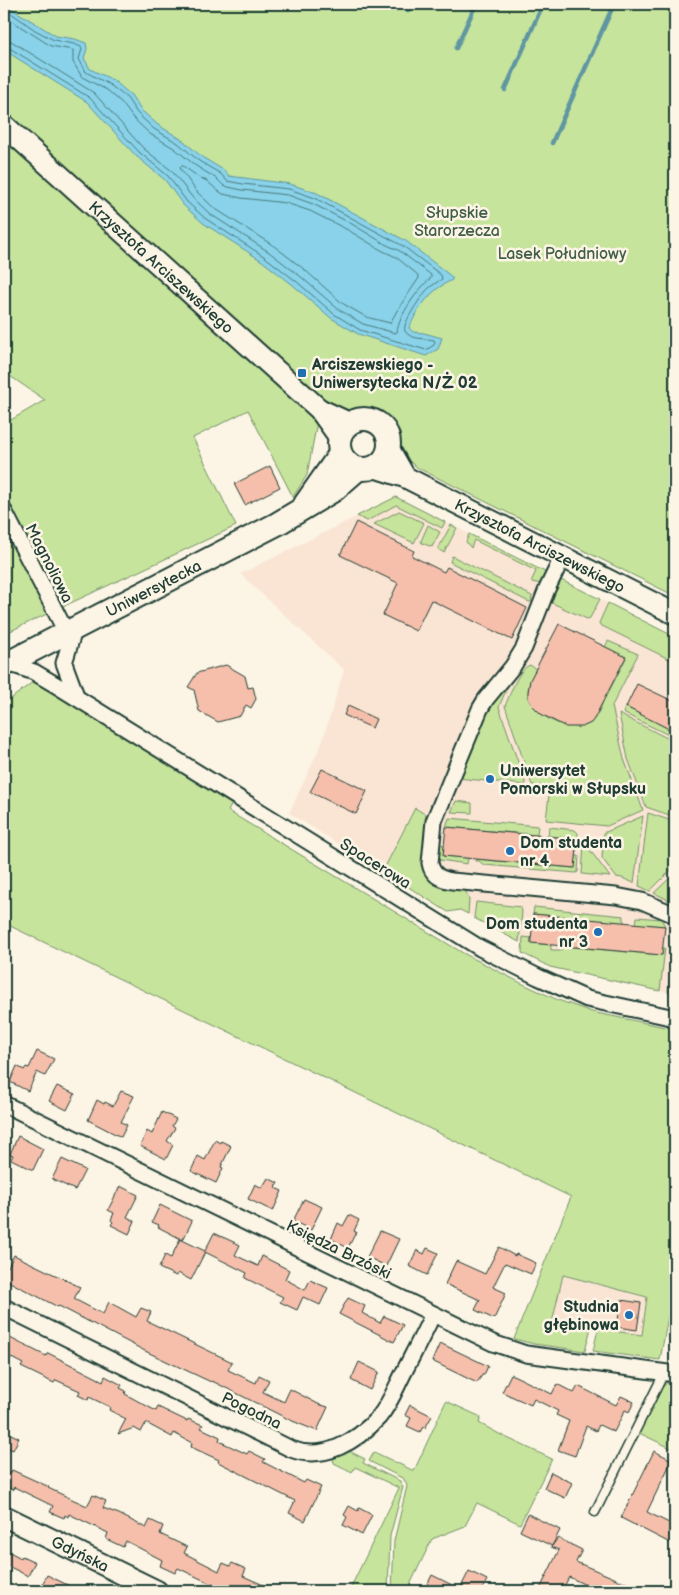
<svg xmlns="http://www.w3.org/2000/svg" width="679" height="1595" font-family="'Balsamiq Sans',sans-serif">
	<rect width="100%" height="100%" fill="#fcf5e5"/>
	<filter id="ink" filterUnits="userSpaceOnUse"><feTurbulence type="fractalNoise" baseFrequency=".02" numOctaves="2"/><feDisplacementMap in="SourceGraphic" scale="10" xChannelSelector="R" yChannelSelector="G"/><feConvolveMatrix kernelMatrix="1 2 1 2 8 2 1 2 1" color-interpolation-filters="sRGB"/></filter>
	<g filter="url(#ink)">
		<path fill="#fae5d4" d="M396 497 675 637V994L550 967 522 953V944L460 910 448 912 361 857 359 852 349 846 345 848 289 813 321 745 344 670 240 574Z
			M563 1275 647 1297 642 1335 552 1323Z"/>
		<path fill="#c7e49c" stroke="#739068" d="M4 4H675V596L418 468 334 404 317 422 307 475 293 497 248 410 193 438 236 526 4 634V424L45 400 4 372Z
			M396 497 445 522 442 528 396 505 367 521 357 516Z
			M399 511 424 523 414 543 374 524Z
			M428 525 440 532 432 547 422 543 421 541Z
			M451 525 457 528 444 553 438 549Z
			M469 534 551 575 542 584 531 582 536 571 474 540 471 548 466 542Z
			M452 556 532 596 531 602H529L450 562Z
			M557 578 600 599 590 618 587 619 550 602 548 599Z
			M608 603 675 637V662L600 625 599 623Z
			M608 641 638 654 612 706 624 759 643 810 607 826 546 820 550 787 532 785 505 706C510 695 518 669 530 665L536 669C531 678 526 688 529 698 534 717 575 736 591 722 597 717 600 709 603 702L581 691 587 680 609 691 626 658 605 647Z
			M34 681 233 802 228 811 463 953 521 983 558 1000 592 1012 675 1029V1279L660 1360 593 1351 598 1329 642 1335 647 1297 563 1275 552 1323 591 1328 585 1351 534 1344 514 1339 571 1197 4 923V704Z
			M509 683 499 707 526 785 457 778 485 710Z
			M626 707 675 732V738L623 713Z
			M619 714 675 742V817L646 807 628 759Z
			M456 801 472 803V813L451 812Z
			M415 808 430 817 424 859 466 892 469 899 468 914 460 910 448 912 383 871Z
			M648 813 675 822V866L650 891 639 886Z
			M643 816 634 883 622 878 616 877 602 858 604 832H606Z
			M449 818 538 826 537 835 446 827Z
			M549 827 575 830 578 833V839L548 836Z
			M584 842 610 877 582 874Z
			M439 844 444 845 443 856 468 858 467 864 440 860 438 855Z
			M576 856H579L578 872 576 873 484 865 479 861H475L476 859 574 868Z
			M675 873V903L654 893Z
			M476 902 521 907 522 912 519 942 474 918Z
			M534 907 624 916V923L533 914Z
			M637 917 661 919 665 926 636 924Z
			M675 925V994L668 992Z
			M523 937 531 938V943L551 945V950H561V946L662 955 663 948H665L660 991 550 967 522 953Z
			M672 1380H675V1450L639 1433C647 1417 656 1386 672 1380Z
			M446 1401 481 1417 479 1423 503 1436 552 1459 520 1524 477 1503 465 1526 432 1539 407 1591H392L394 1541 407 1486 404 1479 369 1461 374 1452 414 1471Z
			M345 1449 365 1459 363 1463 400 1481 403 1487 390 1536 388 1591H349L399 1488 355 1467 352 1472 334 1463 332 1455Z"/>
		<path fill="#89d2e9" stroke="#5f96a1" d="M4 4 56 36 75 39 86 43 87 49 84 58 90 69 113 80 131 95 141 110 158 125 181 139 202 157 225 171 229 176 290 184 317 193 406 241 452 277V280C430 290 419 307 409 328L413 332 424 333 442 338 438 349 426 356 358 334 331 318 293 285 262 261 203 223 183 205 165 180 136 156 87 102 4 50Z"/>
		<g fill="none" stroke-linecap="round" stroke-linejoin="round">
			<path stroke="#49797c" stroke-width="1" d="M4 8 35 30 54 40 74 44 81 47 82 49 79 59 86 72 110 85 127 98 137 113 154 129 178 143 199 161 221 174 227 181 243 184 289 189 315 198 403 246 441 275 442 279C437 282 433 285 429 288 423 293 401 325 405 331 410 340 425 338 434 340L435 342 434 345 426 350 360 330 334 314 296 281 265 257 206 219 187 202 168 176 139 152 90 98 8 47 4 46
				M4 16 51 46 73 50V62L82 77 107 90 122 103 133 118 150 134 174 148 196 166 217 179 224 186 242 190 288 195 313 204 352 224 385 244 400 251 431 275V278C418 289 399 315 397 332L395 333 363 324 338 309 300 276 269 252 210 214 192 197 172 171 143 148 94 93 11 41 4 40
				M183 166 200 178 207 181 217 190 223 194 241 198 286 203 310 211 348 230 381 250 396 257 418 275 419 278 398 309 390 323 366 317 342 303 305 270 274 246 214 208 197 192 181 170 180 167Z"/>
			<path stroke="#5f96a1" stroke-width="4.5" d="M408 11 411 4
				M456 48 476 4
				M505 90 543 4
				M552 143 614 4"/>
		</g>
		<path fill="#f6bfab" stroke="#1f3d34" d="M270 466 280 487 245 505 234 484Z
			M356 522 414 551 412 556 444 572 447 567 527 608 512 640 431 600 416 631 383 615 398 583 340 555Z
			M559 624 626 657 594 719 591 723 582 727H566L541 714 531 704 528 698V692L530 680Z
			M226 665 245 676 248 688 253 687 256 699 251 708 246 705 240 716 218 722 199 711 194 690 188 687 197 673Z
			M637 684 675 702V732L626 707Z
			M348 706 376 719 372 728 344 715Z
			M322 769 367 791 356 814 310 792Z
			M446 827 578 839 575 868 443 856Z
			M533 914 665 926 662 955 531 943Z
			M37 1051 54 1059 45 1076 37 1072 28 1091 10 1082 17 1066 24 1070 26 1067 29 1068Z
			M57 1086 75 1094 67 1110 49 1101Z
			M121 1091 134 1096 121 1122 127 1125 121 1137 88 1120 97 1100 104 1104 105 1102 113 1106Z
			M162 1112 176 1119 172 1126 175 1128 167 1141 173 1145 166 1159 140 1146 147 1131 152 1134Z
			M18 1136 43 1149 33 1170 11 1159 13 1155 10 1154Z
			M215 1140 220 1143 221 1141 231 1146 221 1167 223 1168 216 1183 191 1171 198 1156 205 1160Z
			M62 1159 85 1170 75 1190 52 1179Z
			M268 1178 278 1183 275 1188 282 1191 273 1211 248 1199 255 1184 262 1188Z
			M120 1186 138 1195 127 1217 135 1221 129 1234 111 1225 113 1222 111 1220 114 1213 108 1210Z
			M304 1199 322 1207 311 1230 293 1221Z
			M160 1205 192 1221 183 1240 158 1227 159 1225 152 1222Z
			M349 1215 359 1220 354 1231 356 1232 348 1248 331 1239 338 1223 343 1226Z
			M380 1231 399 1239 386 1266 367 1257Z
			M214 1233 240 1245 235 1255 258 1266 262 1256 289 1270 285 1279 305 1290 310 1280 328 1288 320 1305 303 1297 297 1310 280 1302 283 1297 245 1278 247 1273 205 1252 191 1280 178 1273 176 1276 159 1268 165 1255 171 1258 180 1239 205 1251Z
			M499 1247 515 1256 516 1254 536 1263 531 1274 505 1263 493 1287 506 1293 494 1319 475 1310 480 1300 445 1284 456 1261 485 1274Z
			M427 1248 438 1253 427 1275 409 1266 417 1250 424 1254Z
			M14 1255 80 1287 74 1299 103 1314 109 1302 136 1317 141 1308 151 1312 147 1321 232 1362 228 1370 256 1383 259 1375 269 1380 263 1392 284 1402 290 1389 318 1404 328 1407 317 1431 290 1420 212 1381 211 1382 145 1351 59 1306 58 1307 4 1279V1265L8 1267Z
			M348 1298 365 1306 362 1313 380 1323 384 1316 403 1325 394 1342 339 1314Z
			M621 1300 641 1303 637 1330 617 1327Z
			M4 1335 46 1356 48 1353 103 1381 105 1376 122 1385 120 1388 126 1391 125 1394 156 1411 158 1407 187 1421 188 1419 203 1425 201 1428 220 1437 219 1441 247 1454 249 1451 265 1459 263 1462 304 1483 306 1480 321 1487 305 1521 289 1513 295 1501 218 1462 219 1460 191 1447 192 1443 174 1433 172 1437 146 1423 141 1432 134 1428 118 1434 126 1419 109 1410 110 1407 89 1397 88 1400 78 1395 80 1391 56 1380 54 1383 21 1367 23 1364 4 1354Z
			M440 1343 488 1366 484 1375H482L477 1383 432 1361Z
			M359 1362 379 1372 370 1390 351 1380Z
			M511 1374 552 1394 557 1384 574 1393 578 1386 616 1405 621 1396 634 1402 629 1412 625 1410 614 1432 599 1425 596 1431 586 1426 575 1456 558 1450 569 1421 556 1415 558 1411 534 1399 531 1405 502 1392Z
			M410 1405 432 1416 425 1428 423 1427 420 1432 407 1426 411 1418 405 1415Z
			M9 1433 19 1438 13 1450 4 1446Z
			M654 1451 672 1460 647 1512 675 1526V1534L670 1543 621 1518Z
			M12 1470 45 1485 49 1487 48 1488 87 1506 93 1495 106 1501 103 1508 119 1514 146 1528 150 1520 163 1526 160 1534 187 1547 184 1553 219 1571 223 1563 230 1566 232 1563 246 1569 243 1576 277 1591H218L220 1588 178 1568 175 1573 160 1566 162 1560 126 1541 123 1547 106 1539 108 1533 69 1514 68 1517 65 1515 64 1518 50 1512 53 1506 14 1487 13 1490 4 1485V1472L10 1474Z
			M551 1472 572 1483 565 1498 544 1488Z
			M349 1506 358 1511 359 1508 372 1515 362 1535 343 1525 347 1517 344 1515Z
			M528 1514 560 1530 552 1546 520 1531Z
			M558 1538 582 1550 576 1562 645 1591H588L590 1587 569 1577 562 1591H539L559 1550 551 1547Z
			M4 1549 21 1558 22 1556 35 1562 28 1576 4 1564Z
			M469 1571 487 1580 481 1591H424L432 1575 460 1589Z
			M47 1575 80 1591H39Z"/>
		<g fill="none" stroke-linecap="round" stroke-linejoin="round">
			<defs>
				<path id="service" d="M595 1512 664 1373"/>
				<path id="minor" d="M4 511 66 632
					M562 558 547 589 524 648 513 666 486 699 480 709 434 821 430 863C432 875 440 879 452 881L616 896 642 901 675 915
					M75 627 64 663 77 698
					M8 663 34 672 56 685 480 948 538 977 587 999 675 1018
					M4 1104 493 1343 526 1354 675 1374
					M4 1307 291 1449C324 1462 357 1441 379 1417 389 1405 395 1390 402 1376 412 1356 423 1335 433 1314"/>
				<g id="tertiary">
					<path id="s1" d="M4 125 319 409 339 437"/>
					<path d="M321 410 349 423"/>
					<path d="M389 449 405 477"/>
					<path id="s2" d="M374 467 405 477 675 614"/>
					<path id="s3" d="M4 1516 157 1591"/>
				</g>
				<g id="secondary">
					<circle cx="364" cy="444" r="25"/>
					<path d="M305 504 340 454"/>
					<path id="s4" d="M4 665 277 524 334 490 358 469"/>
				</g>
			</defs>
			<use href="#service" stroke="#1f3d34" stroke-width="11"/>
			<use href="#minor" stroke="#1f3d34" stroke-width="19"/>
			<use href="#tertiary" stroke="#1f3d34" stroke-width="24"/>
			<use href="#secondary" stroke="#1f3d34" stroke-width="26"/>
			<use href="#service" stroke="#fcf5e5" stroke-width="8"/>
			<use href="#minor" stroke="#fcf5e5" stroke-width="15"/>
			<use href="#tertiary" stroke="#fcf5e5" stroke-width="20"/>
			<use href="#secondary" stroke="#fcf5e5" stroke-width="22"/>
		</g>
	</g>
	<g fill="#1f6fb2" stroke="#fcf5e5" stroke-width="2">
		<rect x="297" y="368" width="10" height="10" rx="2.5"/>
		<circle cx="490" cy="779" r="5"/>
		<circle cx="510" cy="851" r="5"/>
		<circle cx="598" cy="932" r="5"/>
		<circle cx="629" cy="1315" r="5"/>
	</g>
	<g text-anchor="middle" stroke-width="5" stroke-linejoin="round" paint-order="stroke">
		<g font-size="16" fill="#415e49" stroke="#fcf5e5">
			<text x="457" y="218">Słupskie<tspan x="457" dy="18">Starorzecza</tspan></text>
			<text x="562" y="259">Lasek Południowy</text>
		</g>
		<g font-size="16" fill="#1f3d34" stroke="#fcf5e5">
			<text dy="6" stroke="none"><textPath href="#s1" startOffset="212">Krzysztofa Arciszewskiego</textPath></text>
			<text dy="6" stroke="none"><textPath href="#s2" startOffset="184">Krzysztofa Arciszewskiego</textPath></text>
			<text transform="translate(50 563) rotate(63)" y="6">Magnoliowa</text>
			<text dy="6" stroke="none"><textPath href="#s4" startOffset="168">Uniwersytecka</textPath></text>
			<text transform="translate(376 863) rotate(32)" y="6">Spacerowa</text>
			<text transform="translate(339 1249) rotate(26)" y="6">Księdza Brzóski</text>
			<text transform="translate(252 1410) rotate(26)" y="6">Pogodna</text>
			<text dy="6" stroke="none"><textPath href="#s3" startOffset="85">Gdyńska</textPath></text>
		</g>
		<g font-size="16" font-weight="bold" fill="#1f3d34" stroke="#fcf5e5" text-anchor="start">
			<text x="312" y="370">Arciszewskiego -<tspan x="312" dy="18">Uniwersytecka N/Ż 02</tspan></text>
			<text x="500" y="776">Uniwersytet<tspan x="500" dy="18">Pomorski w Słupsku</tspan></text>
			<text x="520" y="848">Dom studenta<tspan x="520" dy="18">nr 4</tspan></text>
			<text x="588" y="929" text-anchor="end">Dom studenta<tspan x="588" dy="18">nr 3</tspan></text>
			<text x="619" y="1312" text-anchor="end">Studnia<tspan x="619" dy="18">głębinowa</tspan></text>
		</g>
	</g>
	<rect width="679" height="1595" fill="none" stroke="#fcf5e5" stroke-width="20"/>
	<rect x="10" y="10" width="659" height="1575" fill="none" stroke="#1f3d34" stroke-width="2" filter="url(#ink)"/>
</svg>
